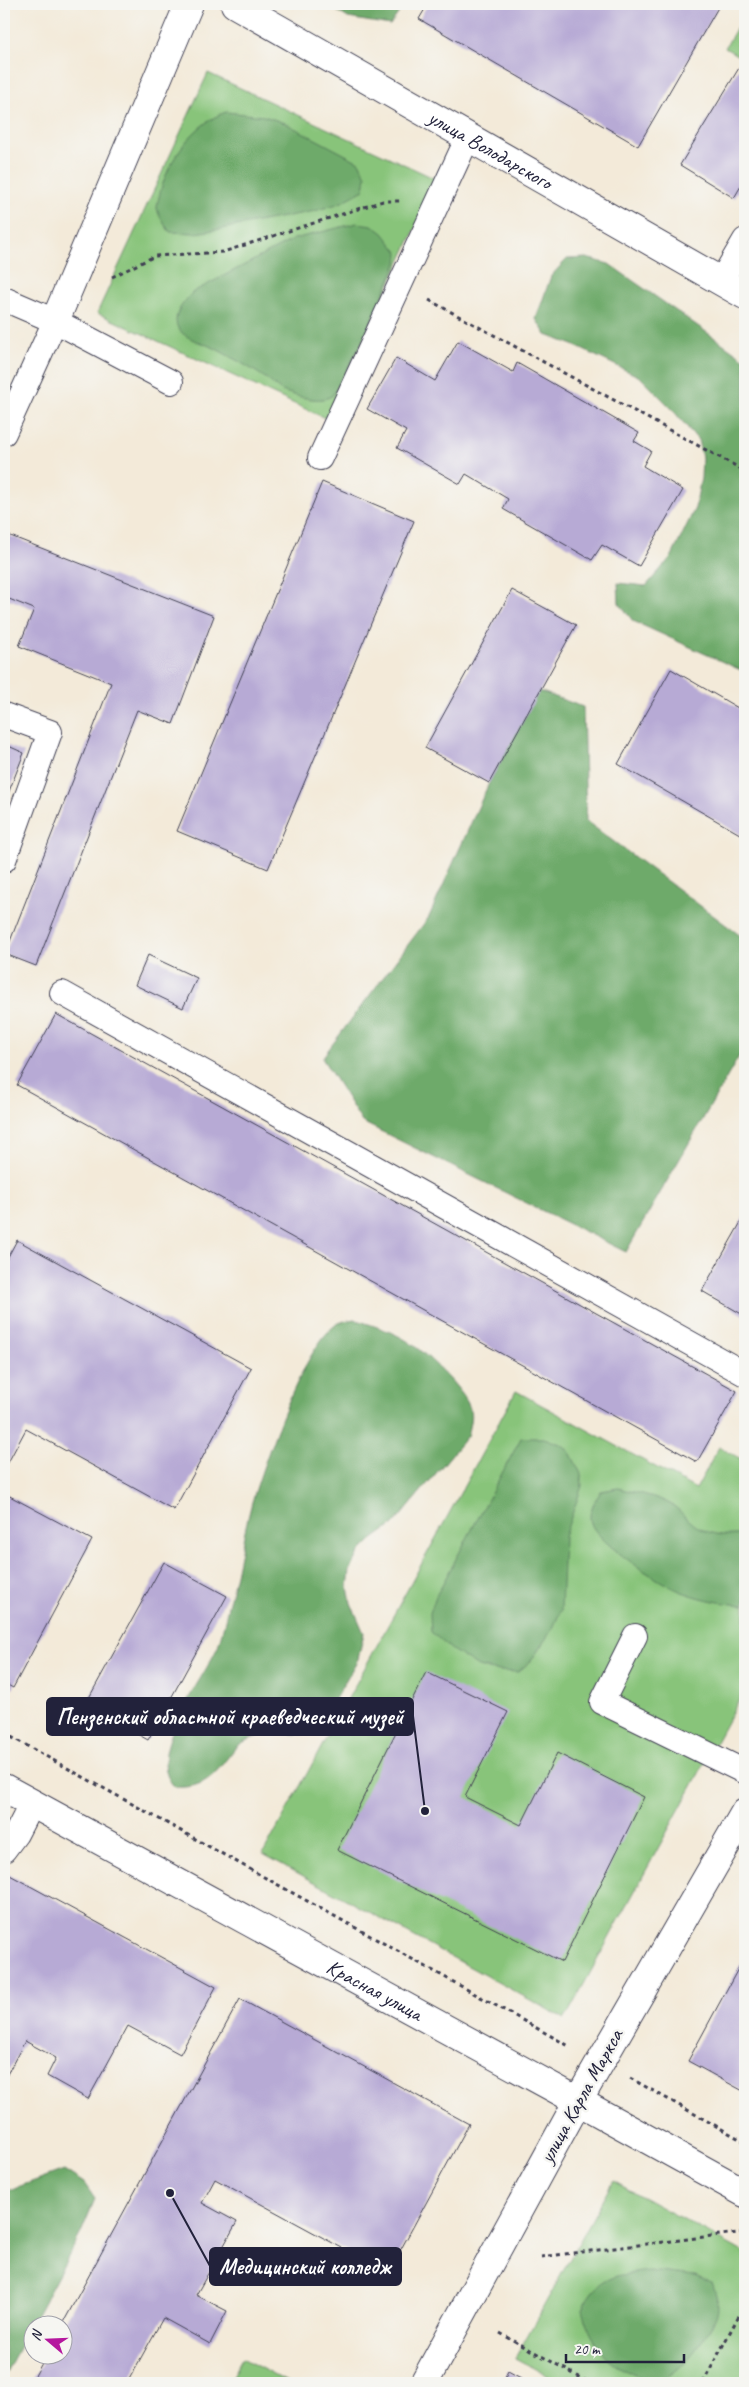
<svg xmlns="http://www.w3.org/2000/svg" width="749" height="2387" font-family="Caveat,sans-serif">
	<rect width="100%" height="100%" fill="#f6f6f2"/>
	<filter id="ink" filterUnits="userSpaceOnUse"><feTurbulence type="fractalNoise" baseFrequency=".02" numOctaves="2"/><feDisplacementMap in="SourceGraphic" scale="10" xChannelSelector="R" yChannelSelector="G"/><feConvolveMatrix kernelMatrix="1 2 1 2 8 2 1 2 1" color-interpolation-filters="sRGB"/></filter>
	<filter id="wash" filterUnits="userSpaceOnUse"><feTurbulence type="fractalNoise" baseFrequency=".0096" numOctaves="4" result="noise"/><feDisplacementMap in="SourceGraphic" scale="20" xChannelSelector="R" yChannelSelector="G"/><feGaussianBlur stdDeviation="1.12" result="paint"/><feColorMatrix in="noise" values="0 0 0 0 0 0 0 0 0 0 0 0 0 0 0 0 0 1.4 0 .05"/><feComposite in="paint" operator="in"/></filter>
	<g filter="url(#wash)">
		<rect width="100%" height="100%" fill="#f3ead9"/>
		<path fill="#88c47a" stroke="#55735a" d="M745 13V60L725 48Z
			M208 73 438 180 327 419 97 313Z
			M516 1391 696 1489 719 1447 745 1461V1689L565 2019 263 1854Z
			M613 2181 745 2253V2383H561L515 2358Z
			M242 2358 289 2383H228Z"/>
		<path fill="#6eaa6a" stroke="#486652" d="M326 4H405L390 25 348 18Z
			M226 112 264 116 285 123 359 162 366 176 364 190 340 203 315 211 221 229 195 233 170 232C164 224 159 217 157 208 157 203 159 198 160 193 169 159 193 124 226 112Z
			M357 223 372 225 383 233 398 252 397 263 361 344 333 395C321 404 299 397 285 392 277 390 271 381 264 377 249 367 233 358 218 350 206 343 185 340 178 328 171 315 185 301 193 292L294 239Z
			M586 258 609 264 745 359V672L633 621 619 603 618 583 646 586 672 556 695 508 701 478 702 458 698 440 671 408 640 377 573 345 546 335 536 319 551 276 567 259Z
			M539 691 583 707 586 821 745 939V1046L626 1252 362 1122 322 1058 429 917 489 783Z
			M354 1319C371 1325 389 1330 404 1339 421 1348 466 1391 470 1409 472 1418 469 1427 467 1436L394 1524 372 1540 359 1553 350 1571 348 1587 351 1603 364 1633 358 1659 327 1713 307 1734C284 1734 258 1731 239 1745 235 1747 232 1753 229 1756 213 1777 202 1789 175 1787 141 1756 205 1678 218 1646 223 1631 226 1614 230 1598 239 1567 243 1533 252 1502 263 1465 306 1339 339 1323 343 1321 349 1320 354 1319Z
			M521 1438H544L563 1445 571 1454 581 1474 582 1486 564 1537 561 1610 553 1628 531 1661 518 1672 499 1671 478 1667 452 1650 431 1632 430 1613 436 1596Z
			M618 1488C636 1493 654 1495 670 1504 677 1507 682 1514 688 1519 704 1535 723 1537 745 1534V1605C725 1604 705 1600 685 1593 665 1587 597 1543 591 1523 587 1512 596 1500 601 1491Z
			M64 2170 84 2183 95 2199 81 2233 4 2376V2192Z
			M650 2271 695 2276 713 2284C715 2293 720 2305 717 2314 710 2333 683 2371 664 2378 654 2382 645 2379 635 2375 605 2363 590 2339 582 2309 598 2275 616 2275 650 2271Z"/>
		<g id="blocks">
			<path fill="#b7aad5" d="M428 4H720L638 146 419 19Z
				M739 68 745 72V179L734 198 680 165Z
				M458 341 513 372 517 363 639 433 634 441 651 451 643 466 683 490 639 566 602 545 592 560 503 509 508 499 466 474 460 484 397 448 406 431 367 409 396 358 435 381Z
				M322 482 414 521 268 869 177 831Z
				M8 535 214 616 173 724 137 710 36 966 5 954 111 683 19 646 34 609 4 597V547Z
				M512 590 576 625 489 783 425 748Z
				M671 669 745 712V837L618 764Z
				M4 744 24 753 4 804Z
				M148 955 197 978 183 1008 135 985Z
				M56 1014 737 1391 697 1462 17 1085Z
				M745 1215V1316L702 1291Z
				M17 1240 251 1368 174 1510 26 1429 4 1470V1264Z
				M4 1493 92 1540 13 1688 4 1683Z
				M164 1562 227 1596 148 1740 85 1705Z
				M426 1672 508 1712 465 1797 521 1825 557 1753 644 1797 562 1962 337 1850Z
				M8 1874 216 1987 180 2054 128 2026 88 2099 47 2076 56 2058 25 2041 4 2080V1881Z
				M745 1956V2092L688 2061Z
				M240 1999 469 2124 388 2273 215 2179 202 2203 237 2222 196 2295 227 2311 210 2344 163 2318 127 2383H31L47 2354H62V2325Z
				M508 2371 530 2383H502Z"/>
		</g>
	</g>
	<g filter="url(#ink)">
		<use href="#blocks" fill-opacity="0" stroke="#414053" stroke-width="1"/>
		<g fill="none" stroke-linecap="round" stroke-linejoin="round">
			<defs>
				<path id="lane" d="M721 281 745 240
					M4 299 55 321 171 382
					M4 433 55 321
					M320 458 468 137
					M4 715 50 732 4 860
					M62 993 745 1374
					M635 1636 602 1702 745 1772
					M4 1850 16 1834 32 1803"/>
				<g id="street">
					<path d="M55 321 189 4"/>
					<path id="s1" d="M4 1788 578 2101 424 2383"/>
				</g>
				<path id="secondary" d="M745 1812 578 2101 745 2193"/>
				<g id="primary">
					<path id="s2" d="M235 4 745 295"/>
				</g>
			</defs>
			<use href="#lane" stroke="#414053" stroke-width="26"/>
			<use href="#street" stroke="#414053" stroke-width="30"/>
			<use href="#secondary" stroke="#414053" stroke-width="30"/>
			<use href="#primary" stroke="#414053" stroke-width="30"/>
			<path stroke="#414053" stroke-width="3" stroke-dasharray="4 4" stroke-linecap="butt" d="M112 277 155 256 223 252 383 201H403
				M429 300 745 471
				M4 1733 569 2046
				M630 2078 745 2142
				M541 2257 745 2232
				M500 2333 590 2383
				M703 2383 745 2304"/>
			<use href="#lane" stroke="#fff" stroke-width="24"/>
			<use href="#street" stroke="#fff" stroke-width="28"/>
			<use href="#secondary" stroke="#fff" stroke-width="28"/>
			<use href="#primary" stroke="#fff" stroke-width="28"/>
		</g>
	</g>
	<g text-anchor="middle" stroke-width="5" stroke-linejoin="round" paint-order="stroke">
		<g font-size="21" fill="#22223b" stroke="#f6f6f2">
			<text dy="7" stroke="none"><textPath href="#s2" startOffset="294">улица Володарского</textPath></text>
			<text dy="7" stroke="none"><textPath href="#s1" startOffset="422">Красная улица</textPath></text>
			<text transform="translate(581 2096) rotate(-61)" y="7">улица Карла Маркса</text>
		</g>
	</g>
	<path fill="none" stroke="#22223b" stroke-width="2" d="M425 1811L413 1716M170 2193L210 2266"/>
	<g fill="#22223b" stroke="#f6f6f2" stroke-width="2">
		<circle cx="425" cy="1811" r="5"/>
		<circle cx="170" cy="2193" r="5"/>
	</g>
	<g fill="#22223b" stroke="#22223b" stroke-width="2">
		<rect x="47" y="1698" width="366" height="37" rx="5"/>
		<rect x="210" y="2248" width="191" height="37" rx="5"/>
	</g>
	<g font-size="22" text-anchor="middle" font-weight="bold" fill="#fff">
		<text x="230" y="1724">Пензенский областной краеведческий музей</text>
		<text x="305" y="2274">Медицинский колледж</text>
	</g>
	<rect width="749" height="2387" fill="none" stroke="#f6f6f2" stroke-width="20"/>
	<g transform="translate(48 2340) rotate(289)"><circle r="24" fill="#f6f6f2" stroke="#a1a1a9"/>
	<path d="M0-4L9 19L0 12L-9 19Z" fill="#b5179e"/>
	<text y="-8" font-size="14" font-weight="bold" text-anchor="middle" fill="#22223b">N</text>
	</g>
	<path d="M566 2354v8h118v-8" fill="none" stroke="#22223b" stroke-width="2.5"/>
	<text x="574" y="2354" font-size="15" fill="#22223b" stroke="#f6f6f2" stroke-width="4" paint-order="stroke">20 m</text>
</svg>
